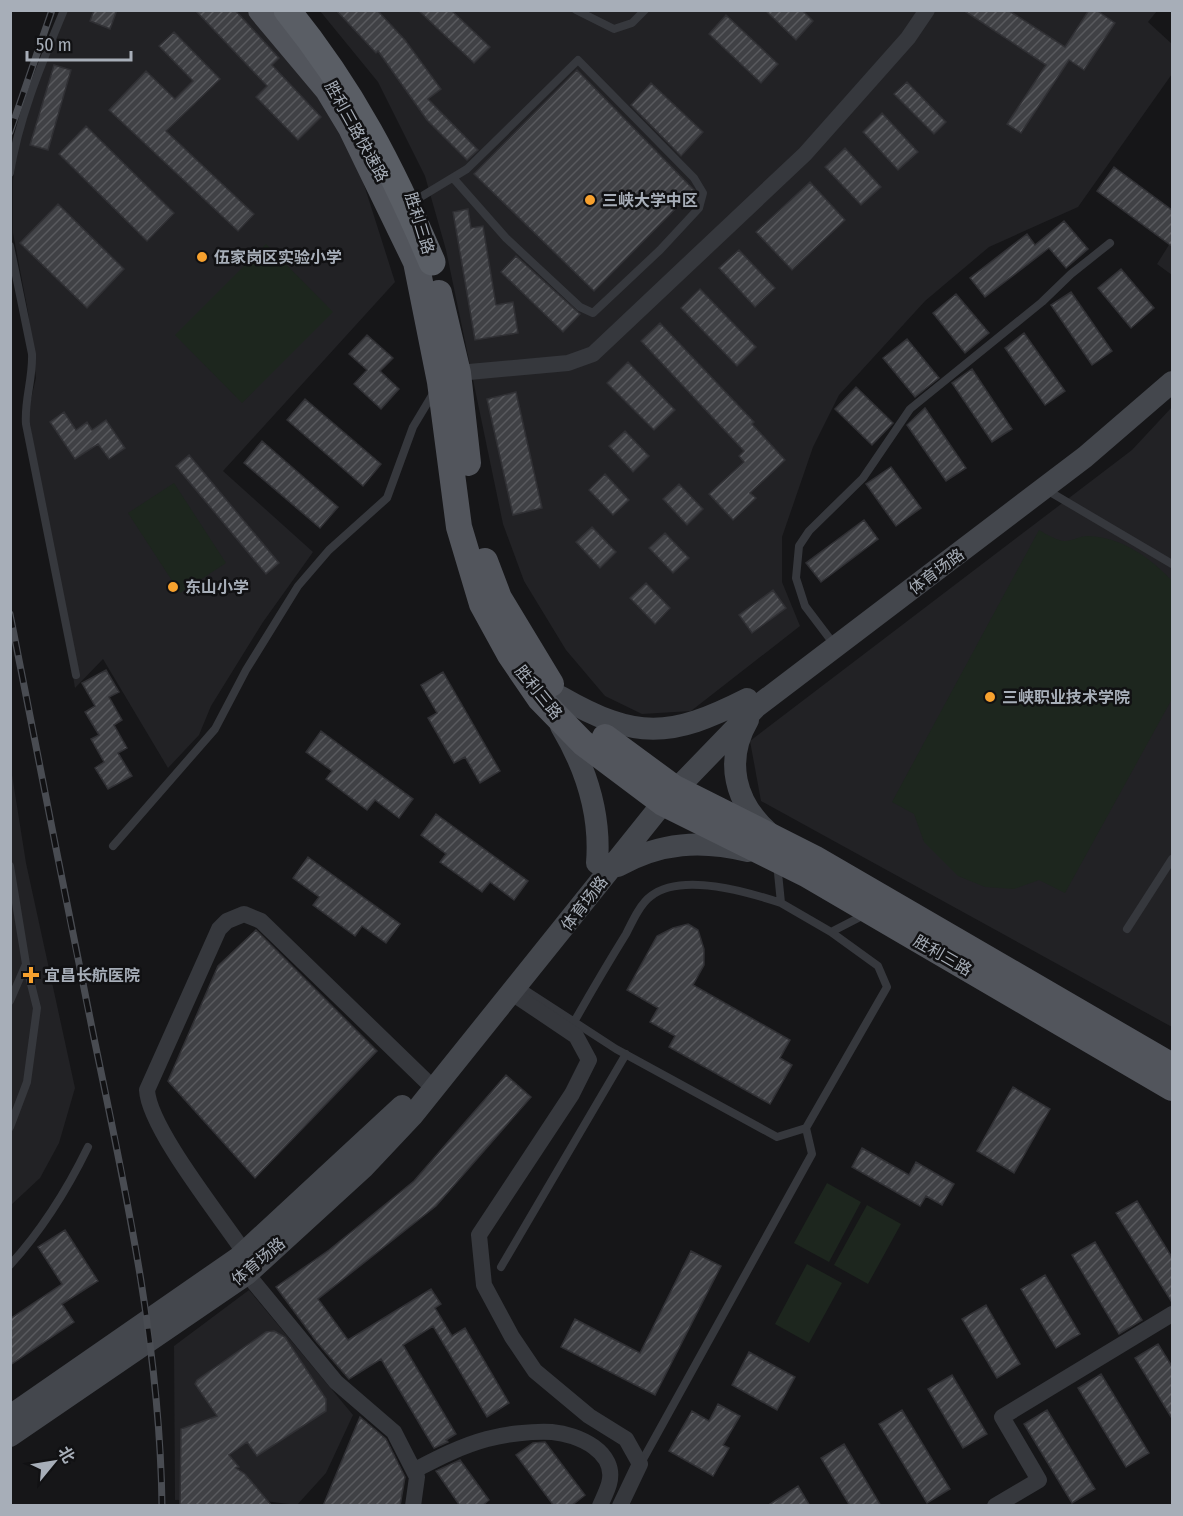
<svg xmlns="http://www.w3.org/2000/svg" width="1183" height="1516" font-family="'Fira Sans Condensed','Noto Sans SC',sans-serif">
	<defs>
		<pattern id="building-hatch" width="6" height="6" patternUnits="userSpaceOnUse" patternTransform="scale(1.5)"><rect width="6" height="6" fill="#404145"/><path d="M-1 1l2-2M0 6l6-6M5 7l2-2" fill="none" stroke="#595a5e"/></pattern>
	</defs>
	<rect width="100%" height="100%" fill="#161618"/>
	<path fill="#222225" d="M67 11H252L307 80 339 131 360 172 395 282 223 471 313 552 263 622 211 706 199 735 168 768 103 659 75 688 28 412 36 378 28 312 13 233V180L18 147 40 73Z
		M320 11H1157L1148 22 1172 44V74L1078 207 989 247 925 301 839 395 813 447 782 537V582L800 626 691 711 642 714 605 696 566 650 524 581 503 524 446 250 425 176 378 82Z
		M1172 240V275L1157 264Z
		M1172 407V1027L761 801 750 741 1132 450Z
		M10 762 26 863 75 1088 59 1143 40 1178 11 1205Z
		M249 1290 353 1415 326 1473 297 1505 248 1499 175 1500 174 1346Z"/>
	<path fill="#1d261e" d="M266 244 333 312 242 403 175 335Z
		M174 483 226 563 180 593 128 513Z
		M1039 530C1046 534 1057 541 1065 541 1072 541 1080 536 1088 536 1121 537 1150 557 1172 581V699L1065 893 1039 880 1014 889 985 887 958 876 924 842 914 814 892 802Z
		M827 1183 861 1202 829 1262 794 1243Z
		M867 1205 901 1224 868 1284 834 1265Z
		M807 1264 842 1283 809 1343 775 1324Z"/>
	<path fill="url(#building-hatch)" stroke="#303034" stroke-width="1.5" d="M94 10H117L110 29 90 21Z
		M195 10H235L279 58 272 65 321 117 298 140 256 97 267 86Z
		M336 10H377L405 40 441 89 428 99 478 150 467 160 427 120 378 51 376 53Z
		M418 10H451L490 47 474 63Z
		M765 10H802L813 21 796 40Z
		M963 10H1008L1065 47 1089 10H1096L1115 23 1084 70 1069 60 1021 133 1007 124 1046 65Z
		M726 15 778 64 761 83 709 34Z
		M174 32 220 79 166 131 254 214 238 231 109 110 146 71 175 99 193 81 159 46Z
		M54 65 71 70 48 150 30 145Z
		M577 70 694 190 594 291 474 174Z
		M907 82 946 122 934 134 894 94Z
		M651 83 703 132 681 156 631 105Z
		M882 113 918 152 898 170 863 132Z
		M86 126 174 213 147 241 59 154Z
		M845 148 881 187 861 205 825 167Z
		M1114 167 1173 211V247L1097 191Z
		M810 182 845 220 792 270 756 232Z
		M58 204 124 269 87 308 20 243Z
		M468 209 471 228 483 226 496 305 513 302 518 333 475 340 453 212Z
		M1064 221 1088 249 1066 268 1049 248 985 297 970 278 1027 234 1035 245Z
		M739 250 775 288 755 307 719 268Z
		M516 256 580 314 563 332 501 272Z
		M1121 269 1154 308 1131 328 1098 288Z
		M700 289 756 347 737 366 681 308Z
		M1071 292 1112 351 1092 365 1051 305Z
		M956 294 989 333 965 353 933 313Z
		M660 323 754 422 752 424 785 460 750 493 756 498 733 520 709 494 744 462 739 456 744 451 641 341Z
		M1024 333 1065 391 1045 405 1005 348Z
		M367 335 393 358 380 371 399 389 381 409 354 384 367 370 349 354Z
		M907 339 939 378 915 397 883 358Z
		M628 362 675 410 654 430 607 383Z
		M972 369 1012 429 992 442 952 383Z
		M856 387 893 423 872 445 835 409Z
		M516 392 542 508 513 515 487 399Z
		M305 399 381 464 363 486 287 420Z
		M925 408 966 468 946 481 907 425Z
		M64 412 76 430 87 422 92 430 106 420 125 448 109 459 98 444 75 459 50 422Z
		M625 431 649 456 633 472 609 446Z
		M262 441 338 507 320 528 244 463Z
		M189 455 279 563 266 574 176 466Z
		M891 467 921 508 896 526 866 484Z
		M605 474 629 500 613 515 589 490Z
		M679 484 703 509 687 525 663 499Z
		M864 520 878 539 821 582 806 563Z
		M592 527 616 552 600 568 576 542Z
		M665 533 689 558 673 573 649 548Z
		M646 583 670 608 655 624 630 598Z
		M773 590 786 608 752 633 739 615Z
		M106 670 119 692 109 697 122 720 114 725 127 748 118 753 132 776 108 789 95 768 104 762 91 739 99 735 85 712 95 706 82 683Z
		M443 672 500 771 480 783 465 757 454 763 428 718 437 713 421 685Z
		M321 731 413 799 399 818 375 800 367 810 326 779 332 771 306 752Z
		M436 814 528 881 514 900 490 882 482 892 440 862 446 854 421 835Z
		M308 857 400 924 386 943 362 926 355 936 313 905 319 897 293 878Z
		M688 924 698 930 704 949V965L693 985 790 1040 780 1058 792 1065 770 1104 669 1047 675 1036 650 1022 658 1008 627 990 657 936 673 928Z
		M256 930 377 1051 255 1178 168 1081 218 966Z
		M506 1075 531 1097 436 1206 318 1299 348 1340 431 1289 441 1304 435 1308 452 1336 465 1328 509 1403 487 1417 433 1326 403 1345 456 1434 446 1440 448 1442 434 1448 381 1359 349 1379 316 1341 276 1287 329 1250 414 1181Z
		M1013 1087 1050 1109 1014 1173 977 1151Z
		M862 1148 909 1175 916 1162 954 1184 942 1205 926 1196 920 1206 852 1167Z
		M1137 1201 1173 1259V1304L1116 1213Z
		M65 1230 98 1281 62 1304 74 1322 10 1365V1319L62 1284 38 1247Z
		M1095 1242 1142 1320 1119 1334 1072 1255Z
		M691 1251 721 1266 655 1395 561 1347 575 1319 640 1353Z
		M1045 1275 1080 1334 1056 1348 1021 1289Z
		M986 1305 1020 1364 997 1378 962 1319Z
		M274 1331 285 1337 318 1387 326 1399V1411L257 1456 247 1442 229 1455 239 1467 236 1468 245 1474 272 1506H180L181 1429 217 1416 195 1384 197 1380 266 1332Z
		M1158 1344 1173 1368V1420L1135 1358Z
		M749 1352 795 1377 777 1410 732 1385Z
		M1101 1374 1149 1453 1126 1467 1078 1388Z
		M952 1375 987 1434 963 1448 928 1389Z
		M718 1404 740 1416 723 1445 729 1448 713 1476 669 1451 692 1411 709 1421Z
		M902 1410 950 1489 927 1503 879 1424Z
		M1047 1410 1095 1489 1072 1503 1024 1424Z
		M360 1417 386 1439 405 1477 400 1506H323Z
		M545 1442 585 1495 571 1506H554L516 1455 533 1443Z
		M844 1444 881 1506H850L821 1458Z
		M460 1460 489 1500 482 1506H460L436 1471Z
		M798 1486 810 1506H767Z"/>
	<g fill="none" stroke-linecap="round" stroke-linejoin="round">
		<path stroke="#36383d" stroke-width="8" d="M576 10 614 29 632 23 645 10
			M10 173C19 116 42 63 64 10
			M414 201 467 169 578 60 694 178 703 193 699 208 660 250 593 313 580 307 506 238 454 179
			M10 246 32 354C33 379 24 401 26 424L76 675
			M1045 489 1172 564
			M830 639 805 606 796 578 799 546 809 531 863 478 910 409 1042 302 1071 274 1110 243
			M113 846 215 729 246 670 298 586 329 550 387 498 413 427 434 392
			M777 863 781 903 831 932 866 914
			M10 866 26 964 10 1001
			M1127 929 1172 859
			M519 986 616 1049 777 1137 806 1128 887 987 878 966 831 932
			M574 1022C591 992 608 963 626 934 632 922 640 904 651 896 682 872 748 892 781 903
			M10 1127 27 1082 37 1008 26 964
			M10 1265C42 1230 67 1190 88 1147
			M501 1267 626 1054
			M641 1463 812 1154 806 1128"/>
		<path stroke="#36383d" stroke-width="16" d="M458 373 568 363 593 354 805 154 908 38 927 10
			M512 993 576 1036 589 1060 572 1094 479 1235 484 1285 512 1337 535 1371 589 1416 626 1439 640 1464 620 1506
			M244 1252C220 1216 149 1128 147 1090L219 929 227 921 244 914 261 921 426 1081
			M247 1274 336 1382 394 1432 417 1477 413 1506
			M415 1470C438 1458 461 1446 487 1439 506 1434 532 1431 552 1432 578 1434 618 1452 609 1484 607 1491 603 1499 600 1506
			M995 1506 1039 1480 1002 1417 1172 1314"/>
		<path stroke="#44474d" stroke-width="22" d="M561 697C636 740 670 738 747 699
			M748 720C724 761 735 803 769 833
			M561 726C586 768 601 814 597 863
			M618 866C661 842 701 840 748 851
			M10 1416 238 1258 402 1106
			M10 1436 247 1274 363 1168 412 1116 663 803 756 707 1085 457 1172 382"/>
		<path stroke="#52555c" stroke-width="26" d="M261 10 328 90 351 128 416 262 440 382 459 527 482 604 510 655 540 699 583 743 663 803 806 874 1172 1088
			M439 293 458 373 468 463
			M485 561 499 598 551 684
			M605 737 673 787 814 858 1172 1066"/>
		<path stroke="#5a5e65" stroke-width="27" d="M287 10C353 92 391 166 432 262"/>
		<defs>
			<path id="rail" d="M10 132 52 10
				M10 614C38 755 65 897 94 1038 126 1192 160 1347 162 1506"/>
		</defs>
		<use href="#rail" stroke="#494c52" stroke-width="7"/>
		<use href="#rail" stroke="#111113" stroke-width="4.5" stroke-dasharray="14" stroke-linecap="butt"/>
	</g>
	<g fill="#f7a12e" stroke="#111113" stroke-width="2">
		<circle cx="590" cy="200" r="6"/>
		<circle cx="202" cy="257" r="6"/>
		<circle cx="173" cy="587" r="6"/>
		<circle cx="990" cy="697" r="6"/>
		<path d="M28 966h6v6h6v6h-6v6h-6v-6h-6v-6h6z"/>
	</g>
	<g text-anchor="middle" stroke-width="5" stroke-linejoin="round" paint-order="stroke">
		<g font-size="16" fill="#a7aeb8" stroke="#111113">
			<text transform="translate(357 131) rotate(61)" y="6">胜利三路快速路</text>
			<text transform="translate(420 223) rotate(73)" y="6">胜利三路</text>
			<text transform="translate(936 571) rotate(-37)" y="6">体育场路</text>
			<text transform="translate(539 692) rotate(51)" y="6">胜利三路</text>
			<text transform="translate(584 903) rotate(-52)" y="6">体育场路</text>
			<text transform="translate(943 955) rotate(30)" y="6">胜利三路</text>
			<text transform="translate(258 1261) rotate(-40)" y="6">体育场路</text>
		</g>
		<g font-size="16" font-weight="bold" fill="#a7aeb8" stroke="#111113" text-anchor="start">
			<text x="602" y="206">三峡大学中区</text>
			<text x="214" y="263">伍家岗区实验小学</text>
			<text x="185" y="593">东山小学</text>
			<text x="1002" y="703">三峡职业技术学院</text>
			<text x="44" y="981">宜昌长航医院</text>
		</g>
	</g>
	<rect width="1183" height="1516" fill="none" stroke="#a7aeb8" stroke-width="24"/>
	<g transform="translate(54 1462) rotate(60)" stroke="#111113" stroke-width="4.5" paint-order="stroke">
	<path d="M0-4.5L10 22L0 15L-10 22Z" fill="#a7aeb8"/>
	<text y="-9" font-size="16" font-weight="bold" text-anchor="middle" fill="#a7aeb8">北</text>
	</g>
	<path d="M27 51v9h104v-9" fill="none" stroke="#a7aeb8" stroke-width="3"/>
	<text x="36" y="51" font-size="18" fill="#a7aeb8" stroke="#111113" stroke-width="4.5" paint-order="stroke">50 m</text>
</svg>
